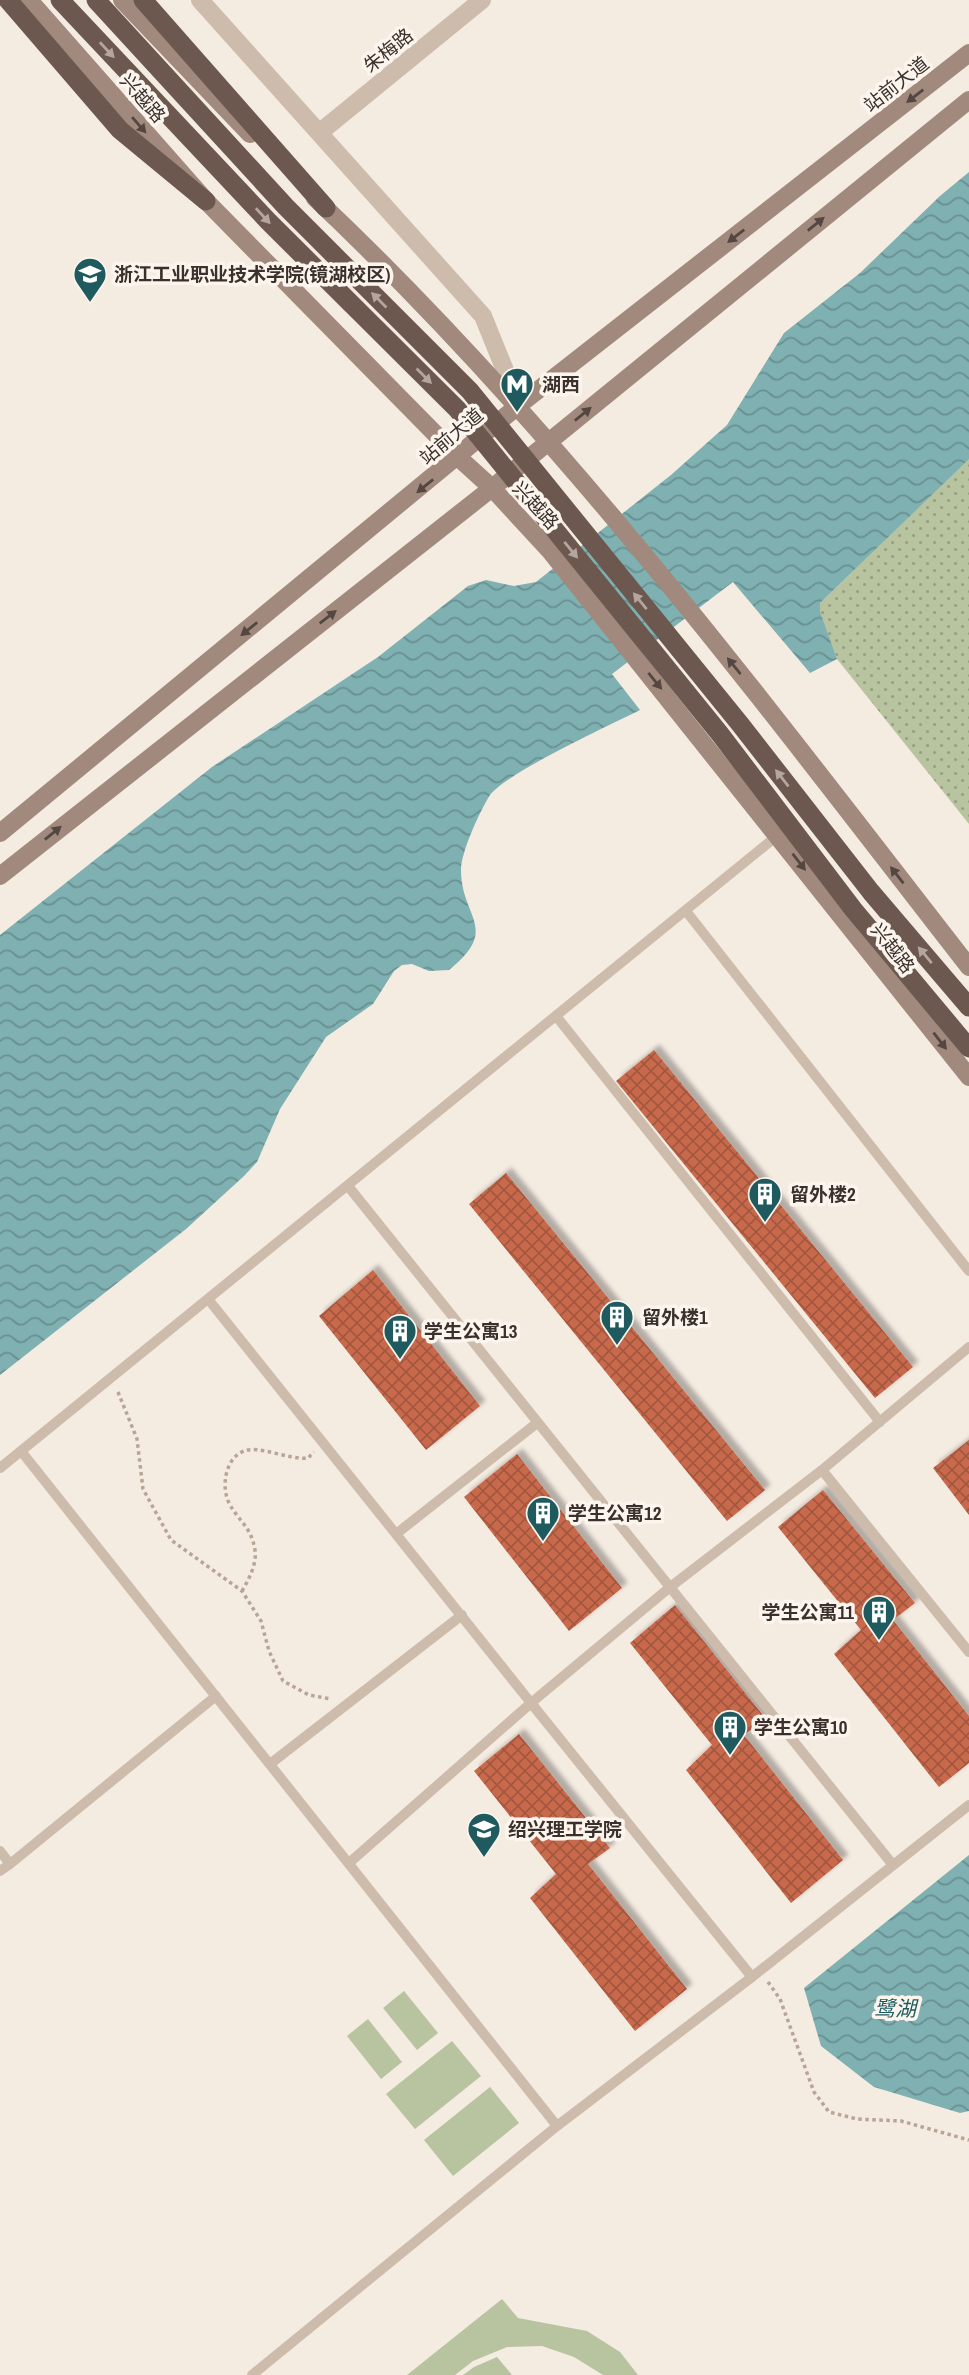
<svg xmlns="http://www.w3.org/2000/svg" width="969" height="2375" font-family="'Archivo Narrow','Noto Sans SC',sans-serif">
	<defs>
		<pattern id="grass-dots" width="8" height="8" patternUnits="userSpaceOnUse" patternTransform="scale(1.75)"><rect width="8" height="8" fill="#b8c4a0"/><path d="M2 2h.1M6 6h.1" fill="none" stroke="#97a083" stroke-width="1.8" stroke-linecap="round"/></pattern>
		<pattern id="water-waves" width="16" height="10" patternUnits="userSpaceOnUse" patternTransform="scale(1.75)"><rect width="16" height="10" fill="#7fb0b2"/><path d="M0 5q4-4 8 0t8 0" fill="none" stroke="#699091"/></pattern>
		<pattern id="building-cross-hatch" width="8" height="8" patternUnits="userSpaceOnUse" patternTransform="scale(1.75)"><rect width="8" height="8" fill="#c8694b"/><path d="M0 0l8 8M0 8l8-8" fill="none" stroke="#a4573f"/></pattern>
		<filter id="shadow"><feDropShadow dx="5.5" dy="-5.5" stdDeviation="2" flood-color="#0004"/></filter>
	</defs>
	<rect width="100%" height="100%" fill="#f4ebe1"/>
	<path fill="url(#grass-dots)" d="M969 458V824L837 659 819 612 820 603Z"/>
	<path fill="#b8c4a0" d="M404 1991 438 2033 417 2050 383 2008Z
		M368 2019 402 2062 381 2079 347 2036Z
		M452 2041 481 2076 415 2129 386 2094Z
		M490 2087 519 2123 453 2176 424 2140Z
		M502 2299 518 2318 587 2331 620 2352 638 2375H603L574 2357 542 2346 507 2347 473 2361 455 2375H407Z
		M497 2357 512 2375H463L474 2367Z"/>
	<path fill="url(#water-waves)" d="M969 172V459L820 603V612L837 659 810 673 733 582 612 674 640 710C610 725 506 773 490 795 480 811 461 852 461 870 461 918 501 928 449 970L429 971 412 964 402 965 394 971 373 1004 326 1037 280 1109 257 1162 244 1176 186 1229 0 1375V935L212 767 378 657 468 586 486 580 514 586 536 582 671 475 727 425 784 333 860 273 940 196Z
		M969 1855V2111L960 2113 874 2087 821 2046 804 1988Z"/>
	<path fill="url(#building-cross-hatch)" filter="url(#shadow)" d="M654 1050 913 1367 875 1398 616 1081Z
		M506 1173 765 1490 727 1521 469 1204Z
		M373 1270 480 1406 426 1450 319 1316Z
		M969 1440V1515L933 1468Z
		M517 1454 622 1588 569 1631 464 1497Z
		M823 1490 915 1603 893 1620 969 1716V1763L939 1787 834 1654 861 1630 778 1527Z
		M675 1605 766 1719 744 1735 843 1860 791 1903 686 1770 712 1745 630 1643Z
		M519 1734 610 1848 588 1864 687 1989 635 2031 530 1898 556 1874 474 1771Z"/>
	<g fill="none" stroke-linecap="round" stroke-linejoin="round">
		<path stroke="#b9a596" stroke-width="3.5" stroke-dasharray="3.5 3.5" stroke-linecap="butt" d="M118 1392 137 1439 143 1489 171 1540 242 1591 261 1621 269 1651 283 1681 309 1695 331 1699
			M242 1591C249 1579 257 1564 255 1550 251 1526 239 1522 229 1503 221 1487 225 1458 244 1451 258 1445 289 1460 308 1458L314 1452
			M768 1982 780 1999 814 2092 829 2112 857 2119 901 2121 969 2140"/>
		<path stroke="#cdbbac" stroke-width="10" d="M686 911 969 1271
			M556 1016 880 1422
			M348 1186 893 1865
			M208 1299 531 1703 669 1588 822 1470 969 1652
			M21 1451 557 2126
			M0 1468 778 835
			M822 1470 969 1347
			M396 1534 537 1423
			M270 1764 462 1615
			M0 1851 10 1864 216 1696
			M349 1863 531 1703 752 1977
			M0 1871 10 1864
			M252 2375 557 2126 752 1977 969 1805"/>
		<path stroke="#cdbbac" stroke-width="18" d="M200 0 483 316 519 405
			M319 133 482 0"/>
		<path stroke="#a18a7d" stroke-width="18" d="M29 0 206 201 459 458 492 488 550 551 969 1077
			M122 0 250 134
			M315 198C561 430 762 701 969 967
			M0 833 519 405 969 53
			M0 876 492 488 969 100"/>
		<path stroke="#6c584f" stroke-width="19" d="M8 0 120 130 206 201
			M60 0 269 222 457 409 720 734 853 909 969 1048
			M96 0 286 207 470 391 740 724 871 892 969 1007
			M143 0 326 208"/>
	</g>
	<defs><path id="oneway-solid" d="M-6-.8H1V-3.2L6.5 0L1 3.2V.8H-6Z" transform="scale(1.75)"/></defs>
	<g fill="#b4a69e">
		<use href="#oneway-solid" transform="translate(107 50) rotate(47)"/>
		<use href="#oneway-solid" transform="translate(263 216) rotate(47)"/>
		<use href="#oneway-solid" transform="translate(379 300) rotate(-135)"/>
		<use href="#oneway-solid" transform="translate(424 376) rotate(45)"/>
		<use href="#oneway-solid" transform="translate(571 550) rotate(51)"/>
		<use href="#oneway-solid" transform="translate(640 601) rotate(-129)"/>
		<use href="#oneway-solid" transform="translate(782 778) rotate(-128)"/>
		<use href="#oneway-solid" transform="translate(925 955) rotate(-130)"/>
	</g>
	<g fill="#544640">
		<use href="#oneway-solid" transform="translate(915 96) rotate(142)"/>
		<use href="#oneway-solid" transform="translate(139 125) rotate(49)"/>
		<use href="#oneway-solid" transform="translate(816 224) rotate(-39)"/>
		<use href="#oneway-solid" transform="translate(736 236) rotate(142)"/>
		<use href="#oneway-solid" transform="translate(583 414) rotate(-39)"/>
		<use href="#oneway-solid" transform="translate(425 486) rotate(141)"/>
		<use href="#oneway-solid" transform="translate(328 617) rotate(-38)"/>
		<use href="#oneway-solid" transform="translate(249 629) rotate(141)"/>
		<use href="#oneway-solid" transform="translate(734 666) rotate(-129)"/>
		<use href="#oneway-solid" transform="translate(655 681) rotate(51)"/>
		<use href="#oneway-solid" transform="translate(53 833) rotate(-39)"/>
		<use href="#oneway-solid" transform="translate(799 862) rotate(52)"/>
		<use href="#oneway-solid" transform="translate(897 875) rotate(-128)"/>
		<use href="#oneway-solid" transform="translate(940 1041) rotate(52)"/>
	</g>
	<defs>
		<symbol id="university-pin" viewBox="-11 -11 22 30"><path d="M0 17L-7.5 6A9.5 9.5 0 1 1 7.5 6Z" fill="#1f5a5e" stroke="#fbf5ee"/><path d="M0-5L7-2L0 1L-7-2ZM-4 1L0 2.5L4 1V4Q0 6-4 4Z" fill="#fff"/></symbol>
		<symbol id="metro-pin" viewBox="-11 -11 22 30"><path d="M0 17L-7.5 6A9.5 9.5 0 1 1 7.5 6Z" fill="#1f5a5e" stroke="#fbf5ee"/><path d="M-5.5 5V-5H-3L0 0L3-5H5.5V5H3V-.5L0 4L-3-.5V5Z" fill="#fff"/></symbol>
		<symbol id="building-pin" viewBox="-11 -11 22 30"><path d="M0 17L-7.5 6A9.5 9.5 0 1 1 7.5 6Z" fill="#1f5a5e" stroke="#fbf5ee"/><path d="M-4-6H4V6H1V3H-1V6H-4ZM-2.5-4.3h1.7v1.8h-1.7ZM.8-4.3h1.7v1.8H.8ZM-2.5-1h1.7V.8h-1.7ZM.8-1h1.7V.8H.8Z" fill="#fff"/></symbol>
	</defs>
	<g fill-rule="evenodd">
		<use href="#university-pin" x="71" y="255" width="38" height="52"/>
		<use href="#metro-pin" x="498" y="365" width="38" height="52"/>
		<use href="#building-pin" x="746" y="1175" width="38" height="52"/>
		<use href="#building-pin" x="598" y="1298" width="38" height="52"/>
		<use href="#building-pin" x="381" y="1312" width="38" height="52"/>
		<use href="#building-pin" x="524" y="1494" width="38" height="52"/>
		<use href="#building-pin" x="860" y="1593" width="38" height="52"/>
		<use href="#building-pin" x="711" y="1708" width="38" height="52"/>
		<use href="#university-pin" x="465" y="1810" width="38" height="52"/>
	</g>
	<g text-anchor="middle" stroke-width="7" stroke-linejoin="round" paint-order="stroke">
		<g font-size="19" fill="#3b302b" stroke="#fbf5ee">
			<text transform="translate(388 50) rotate(-39)" y="7">朱梅路</text>
			<text transform="translate(896 84) rotate(-38)" y="7">站前大道</text>
			<text transform="translate(143 98) rotate(49)" y="7">兴越路</text>
			<text transform="translate(451 436) rotate(-40)" y="7">站前大道</text>
			<text transform="translate(536 505) rotate(47)" y="7">兴越路</text>
			<text transform="translate(893 948) rotate(52)" y="7">兴越路</text>
		</g>
		<g font-size="19" font-weight="bold" fill="#3b302b" stroke="#fbf5ee" text-anchor="start">
			<text x="114" y="281">浙江工业职业技术学院(镜湖校区)</text>
			<text x="542" y="391">湖西</text>
			<text x="790" y="1201">留外楼2</text>
			<text x="642" y="1324">留外楼1</text>
			<text x="424" y="1338">学生公寓13</text>
			<text x="568" y="1520">学生公寓12</text>
			<text x="854" y="1619" text-anchor="end">学生公寓11</text>
			<text x="754" y="1734">学生公寓10</text>
			<text x="508" y="1836">绍兴理工学院</text>
		</g>
		<g font-size="21" font-style="italic" fill="#1f5a5e" stroke="#fbf5ee">
			<text x="895" y="2016">鹭湖</text>
		</g>
	</g>
</svg>
